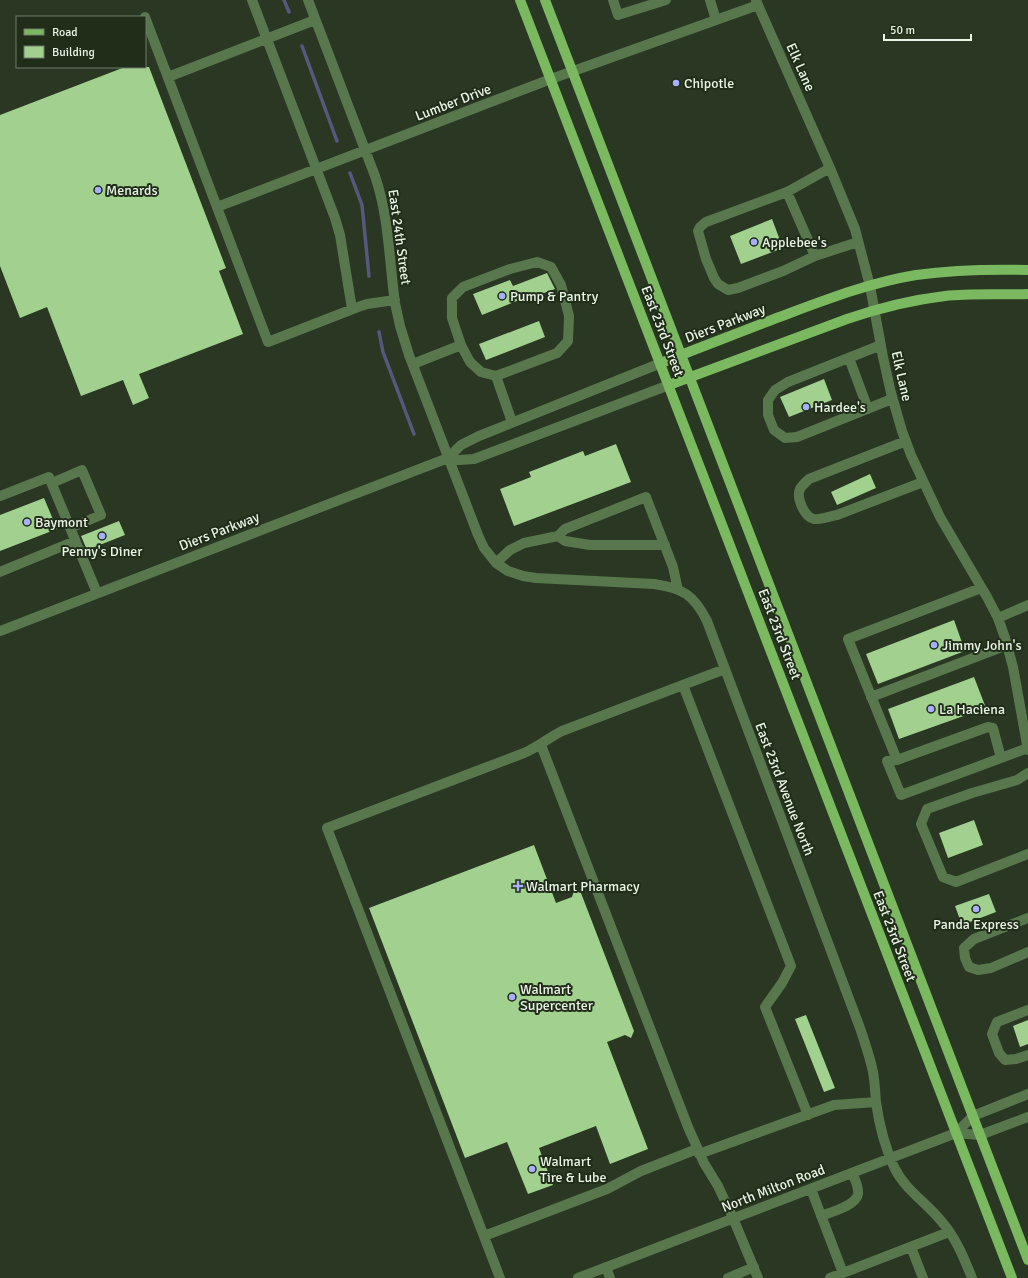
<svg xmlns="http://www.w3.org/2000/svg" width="1028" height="1278" font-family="Signika,sans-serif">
	<rect width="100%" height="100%" fill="#293723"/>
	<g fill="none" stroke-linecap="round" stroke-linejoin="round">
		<path stroke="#57587d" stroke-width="3.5" d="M284 0 289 12
			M302 46 337 141
			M350 173 362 205 369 276
			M379 332 383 352 414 434"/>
	</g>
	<path fill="#a1d08f" d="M125 67H149L226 268 219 271 243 334 139 374 149 398 133 405 123 380 81 396 47 307 20 318 0 266V115Z
		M772 219 783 248 741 264 730 236Z
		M547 273 555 289 533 297 532 295 482 315 473 294 510 280 513 286Z
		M539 321 545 337 486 360 479 344Z
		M824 379 832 400 789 417 780 397Z
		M616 444 631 482 514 526 500 489 531 477 529 472 583 451 585 456Z
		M870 474 876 488 837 505 831 492Z
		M44 498 57 529 0 551V515Z
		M119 521 125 535 87 550 81 536Z
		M954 620 965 651 878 684 866 654Z
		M974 677 986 708 899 739 888 709Z
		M974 820 983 845 948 858 939 833Z
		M534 845 556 903 572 897 574 891 581 893 634 1031 631 1038 625 1035 607 1042 648 1149 610 1164 596 1126 539 1148 553 1185 528 1194 507 1142 465 1158 369 908Z
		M989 894 996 912 962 925 955 906Z
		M806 1015 835 1088 824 1092 795 1019Z
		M1028 1020V1044L1020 1047 1013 1026Z"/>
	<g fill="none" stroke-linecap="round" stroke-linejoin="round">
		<path stroke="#58774c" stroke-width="10" d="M252 0 335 218 340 235 352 309
			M308 0 375 176C389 217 389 260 395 303L400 326 409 355 478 535 484 548 496 563 508 571 523 576 536 578 654 584C683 588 694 595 707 621L860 1028C865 1043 870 1057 873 1072 875 1082 875 1092 876 1102 879 1124 885 1147 894 1167 905 1190 926 1202 942 1222 956 1238 964 1258 972 1278
			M613 0 618 15 666 0
			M710 0 716 20
			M758 5 830 168 855 229 870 286 883 357 891 393 902 431 911 455 940 517 987 597 998 618 1005 638 1013 667 1028 750
			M145 17 268 342 358 307 367 304 395 300
			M168 77 315 20
			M830 168 787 192 706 222 700 227 698 231 706 259 714 278 718 284 728 290 738 288 783 271 815 256 858 242
			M787 192 815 256
			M217 207 551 79 758 5 756 0
			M881 345 788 382 775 390 768 400V415L774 430 785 438 797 437 892 399
			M849 358 868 409
			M413 364 461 345
			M496 376 481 372 470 362 461 345 452 318V298L463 287 510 269 537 262 551 267 561 285 569 316 568 341 557 353 496 376 512 422
			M906 441 809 479C806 482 802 485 800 489 796 497 804 517 814 519 821 520 830 516 837 515L923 482
			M448 458 461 445 479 436 661 363
			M52 483 82 470 101 515 70 528
			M0 496 49 477 97 593
			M558 536 565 541 590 545H665
			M496 563 510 550 524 543 558 536 565 529 646 497 673 567 678 590
			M0 572 75 541
			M981 588 848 639 897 760 887 761 901 795 1028 748
			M998 618 1028 605
			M0 631 448 458 459 460 474 459 669 385
			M683 685 791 966 782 983 765 1007 808 1115
			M871 697 1007 645
			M541 745 688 1127 704 1163 718 1186 733 1218 758 1278
			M897 760 988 727 993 728 1001 758
			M1028 773 1017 780 972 793 927 809 921 824 943 877 956 882 1028 854
			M1028 918 974 939 964 948 965 958 969 967 978 970 991 968 1028 952
			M1028 1010 997 1022 992 1034 999 1053 1005 1060 1016 1059 1028 1055
			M956 1133 980 1135 1028 1117
			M699 1154 834 1105 876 1102
			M811 1189 843 1273
			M821 1216C831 1212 856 1206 858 1194 859 1187 855 1179 852 1173
			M484 1236 607 1189 641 1171 697 1149
			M911 1247 923 1278
			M606 1267 610 1278
			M500 1278 327 828 524 753C538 747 548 738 562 731L725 669
			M578 1278 956 1133 973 1116 1028 1094
			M728 1278 754 1267
			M830 1278 949 1232"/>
		<path stroke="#7bb960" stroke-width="10" d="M520 0 1012 1278
			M545 0 1028 1260
			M661 363C698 348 736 334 774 319 820 302 867 283 916 275 953 270 990 269 1028 270
			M669 385 847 319C879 308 911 300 945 296 972 293 1001 295 1028 294"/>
	</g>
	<g fill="#a8b0fc" stroke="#1f2d19" stroke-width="1.5">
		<circle cx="676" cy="83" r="4"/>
		<circle cx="98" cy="190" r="4"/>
		<circle cx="754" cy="242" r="4"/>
		<circle cx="502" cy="296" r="4"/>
		<circle cx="806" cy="407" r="4"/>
		<circle cx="27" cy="522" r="4"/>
		<circle cx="102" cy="536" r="4"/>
		<circle cx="934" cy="645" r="4"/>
		<circle cx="931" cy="709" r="4"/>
		<path d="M516 880h4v4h4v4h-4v4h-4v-4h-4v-4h4z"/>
		<circle cx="976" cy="909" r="4"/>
		<circle cx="512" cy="997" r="4"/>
		<circle cx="532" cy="1169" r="4"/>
	</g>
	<g text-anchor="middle" stroke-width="4" stroke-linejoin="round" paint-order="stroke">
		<g font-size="14" fill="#e9f3e6" stroke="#1f2d19">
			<text transform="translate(801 67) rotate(66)" y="5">Elk Lane</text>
			<text transform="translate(453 102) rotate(-21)" y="5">Lumber Drive</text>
			<text transform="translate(400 237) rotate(82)" y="5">East 24th Street</text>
			<text transform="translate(725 323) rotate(-21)" y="5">Diers Parkway</text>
			<text transform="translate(663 331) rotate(69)" y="5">East 23rd Street</text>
			<text transform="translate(902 376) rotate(77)" y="5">Elk Lane</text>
			<text transform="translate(219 531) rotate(-21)" y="5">Diers Parkway</text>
			<text transform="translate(780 634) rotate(69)" y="5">East 23rd Street</text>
			<text transform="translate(785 789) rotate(69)" y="5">East 23rd Avenue North</text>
			<text transform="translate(895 936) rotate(69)" y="5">East 23rd Street</text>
			<text transform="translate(773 1188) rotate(-21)" y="5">North Milton Road</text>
		</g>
		<g font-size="14" fill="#e9f3e6" stroke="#1f2d19" text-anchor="start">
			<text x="684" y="88">Chipotle</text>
			<text x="106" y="195">Menards</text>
			<text x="762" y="247">Applebee's</text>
			<text x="510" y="301">Pump &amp; Pantry</text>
			<text x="814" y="412">Hardee's</text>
			<text x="35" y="527">Baymont</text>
			<text x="102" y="556" text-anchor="middle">Penny's Diner</text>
			<text x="942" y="650">Jimmy John's</text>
			<text x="939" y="714">La Haciena</text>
			<text x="526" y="891">Walmart Pharmacy</text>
			<text x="976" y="929" text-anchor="middle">Panda Express</text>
			<text x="520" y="994">Walmart<tspan x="520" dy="16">Supercenter</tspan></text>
			<text x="540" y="1166">Walmart<tspan x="540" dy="16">Tire &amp; Lube</tspan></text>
		</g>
	</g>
	<rect x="16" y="16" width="130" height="52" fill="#1f2d19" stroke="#707c6b"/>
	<rect x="24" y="29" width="20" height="6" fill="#7bb960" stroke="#707c6b"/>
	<text x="52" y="36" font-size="12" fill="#e9f3e6">Road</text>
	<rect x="24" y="46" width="20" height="12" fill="#a1d08f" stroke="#707c6b"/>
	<text x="52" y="56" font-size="12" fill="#e9f3e6">Building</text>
	<path d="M884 34v6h87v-6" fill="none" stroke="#e9f3e6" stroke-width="2"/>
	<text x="890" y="34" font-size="12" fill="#e9f3e6" stroke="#1f2d19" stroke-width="3" paint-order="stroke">50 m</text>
</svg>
